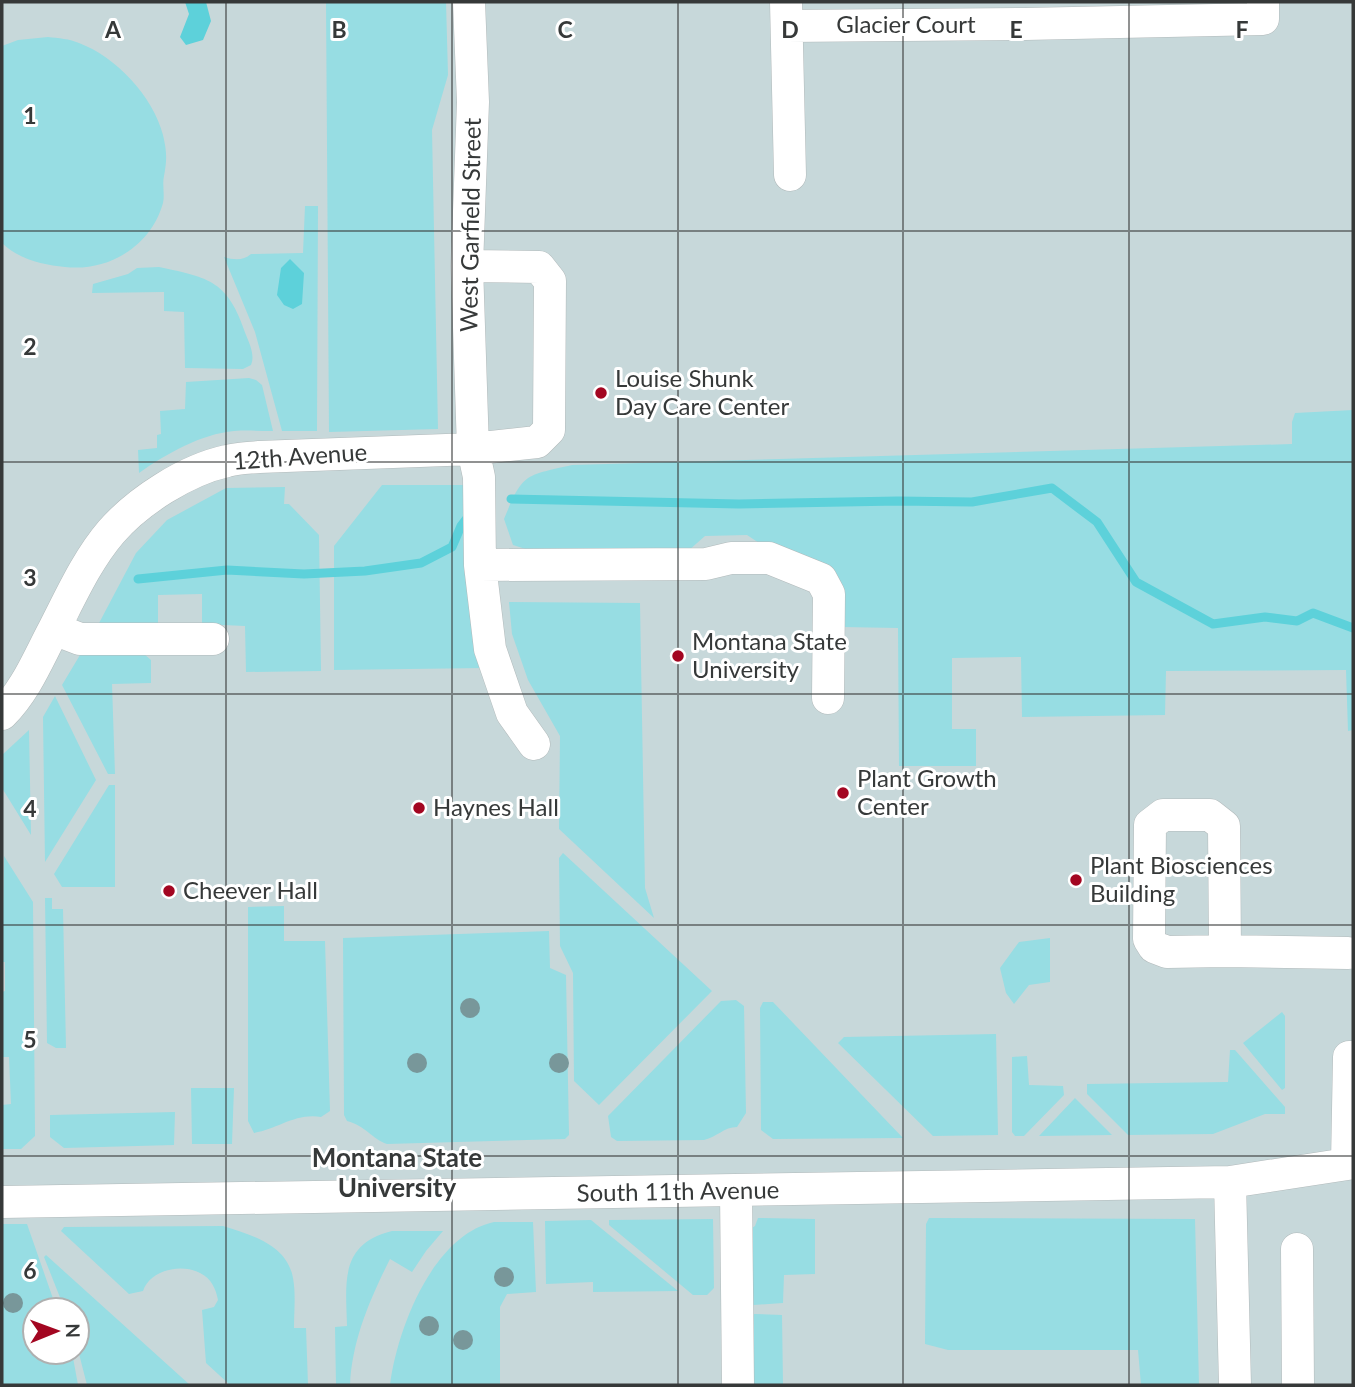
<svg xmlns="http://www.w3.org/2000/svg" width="1355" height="1387" font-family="Lato,sans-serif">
	<rect width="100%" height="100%" fill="#d9e1e1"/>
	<path fill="#c7d8da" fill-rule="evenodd" d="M2 2H1353V1385H2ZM35 1310H77V1352H35Z"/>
	<path fill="#97dde3" d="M326 2H446L448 75 432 130 438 429 329 432Z
		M48 37C58 38 70 39 79 43 116 57 153 96 163 135 167 152 167 160 164 176 162 185 165 194 163 203 151 246 109 272 65 267 43 265 18 259 2 243V46L18 40Z
		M305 206H318L317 431H282L255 332 224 257C234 260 243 261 251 254L303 253Z
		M159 267C211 278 228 281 246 335 250 345 255 355 251 365L243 369 185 368 184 312 164 311V292L92 293 93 284 128 274 137 268Z
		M249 378 256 380 262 385 273 431C260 431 247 430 234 431 201 434 166 454 139 473L138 450 157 448V435L161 434 160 411 185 409 186 382Z
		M1353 410V730L1348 731 1346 670 1166 671 1165 715 1022 717 1021 657 952 658V729H976V766H899L898 628 842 627V598L747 535 705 536 688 551 535 552 513 545 504 519C523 473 524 476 572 465L1292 444V422L1295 413Z
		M382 485H469L484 668 334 670V546Z
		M285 487 284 504H289L319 535 321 671 246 672 245 626 202 624V594L158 595V626L98 625 136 553 167 520 226 488Z
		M509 602 640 603 645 888 654 918 559 829 560 736 528 680 512 634Z
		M144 654 151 660V683L112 684 115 774H108L62 685 80 655Z
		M55 696 96 780 45 862 43 717Z
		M29 730 31 835 2 788V755Z
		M109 785H115V887H62L54 874Z
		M563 853 712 991 599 1105 574 1081 573 973 560 946 559 858Z
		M4 856 33 902 35 1132V1136L21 1149H2V1105L11 1104 9 1057H2V992L5 991V962H2Z
		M45 898H52V909H63L66 1048H56L47 1043Z
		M284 906V941H325L330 1111 321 1117C295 1113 278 1129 254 1133L248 1121V907Z
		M549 931 550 968 566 975 569 1135 565 1139 387 1144C372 1139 366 1126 347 1121L344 1115 343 938Z
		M1050 938V982L1029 985 1014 1004 1006 993 1000 968 1019 942Z
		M736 1000 744 1006 746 1113 737 1127C724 1127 717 1137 704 1140L617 1141 611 1137 608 1116 721 1001Z
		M763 1002H773L903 1138 773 1139 761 1130 760 1008Z
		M1282 1012 1285 1016V1088L1282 1090 1243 1043Z
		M996 1034 998 1135 933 1136 838 1043 844 1037Z
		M1230 1050H1235L1285 1107V1114H1265L1213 1134 1128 1135 1087 1094V1084L1228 1082Z
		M1027 1056 1029 1085 1063 1086 1064 1095 1024 1136H1015L1012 1132V1057Z
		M191 1088H234L232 1144H192Z
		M1075 1098 1112 1135 1039 1136Z
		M175 1112 174 1145 64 1148 50 1137V1115Z
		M758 1218 815 1219V1274L784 1275 783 1303 753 1305 750 1302V1229L755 1226Z
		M929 1218 1195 1219 1199 1385H1141L1138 1350H948L925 1344 926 1224Z
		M713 1219 714 1288 707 1295H693L609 1225V1220Z
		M591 1220 678 1291 593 1292V1282L546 1284 545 1221Z
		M494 1222H533L536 1292 507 1294 500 1307V1385H390C397 1329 433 1235 494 1222Z
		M2 1224H27L57 1310H35V1352H72L78 1385H2Z
		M223 1226C251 1235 287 1244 293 1278 296 1294 294 1312 294 1328H306L308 1385H230L206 1363 202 1310 214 1307 218 1300C216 1289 211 1278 200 1273 181 1263 150 1270 143 1291L129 1294 61 1231 64 1227Z
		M392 1231H443L426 1251 412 1272 390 1259C370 1299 352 1340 350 1385H336L335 1327 347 1326C346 1283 339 1244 392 1231Z
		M46 1255 190 1385H87L77 1346V1310H65L44 1257Z
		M754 1314 782 1315 783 1385H752V1318Z"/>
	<path fill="#5dd1da" d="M185 2H206L211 21 203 40 186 45 180 37 189 14Z
		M290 259 304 273 302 304 293 309 284 305 277 295 281 268Z"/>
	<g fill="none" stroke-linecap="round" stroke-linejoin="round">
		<path stroke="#5dd1da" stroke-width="9" d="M511 499 739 504 898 501 972 502 1052 488 1097 522 1136 582 1213 624 1265 617 1297 621 1313 613 1353 628
			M138 579 227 570 304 574 365 571 421 563 452 547 461 526 471 513"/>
		<defs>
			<path id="minor" d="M469 2 473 102 467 266 473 449 479 477 480 565 490 649 512 713 534 744
				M786 2 790 175
				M787 26 1025 24 1263 19V2
				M480 565 706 564 731 558H769L821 579 829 594 828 698
				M54 629 80 639H213
				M2 714C26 690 38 659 54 629 71 596 87 560 111 532 138 501 186 470 227 461 237 458 248 458 259 457L473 449 537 442 549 430 550 281 539 267 467 266
				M1225 951 1167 952 1154 947 1149 939 1150 825 1163 815H1210L1224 826 1225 951 1348 953
				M1347 1163 1349 1057H1353
				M1230 1182 1235 1385
				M736 1191 738 1385
				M2 1202 1230 1182 1353 1163
				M1297 1249 1298 1385"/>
		</defs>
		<use href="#minor" stroke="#b2babb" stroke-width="33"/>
		<use href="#minor" stroke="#fff" stroke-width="32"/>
	</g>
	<g fill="#78979a">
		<circle cx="470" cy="1008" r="10"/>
		<circle cx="417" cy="1063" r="10"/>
		<circle cx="559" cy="1063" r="10"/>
		<circle cx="504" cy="1277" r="10"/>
		<circle cx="13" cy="1303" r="10"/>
		<circle cx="429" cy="1326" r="10"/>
		<circle cx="463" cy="1340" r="10"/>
	</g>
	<path fill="none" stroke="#363939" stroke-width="2" stroke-opacity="0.55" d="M226 2V1385M452 2V1385M678 2V1385M903 2V1385M1129 2V1385M2 231H1353M2 462H1353M2 694H1353M2 925H1353M2 1156H1353"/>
	<g fill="#a30621" stroke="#fff" stroke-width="2.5">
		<circle cx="601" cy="393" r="7"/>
		<circle cx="678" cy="656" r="7"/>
		<circle cx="843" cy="793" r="7"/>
		<circle cx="419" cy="808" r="7"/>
		<circle cx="1076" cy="880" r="7"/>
		<circle cx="169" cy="891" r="7"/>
	</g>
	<g text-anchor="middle" stroke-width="6" stroke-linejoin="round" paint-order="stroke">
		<g font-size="24" fill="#363939" stroke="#fff">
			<text x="906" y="33">Glacier Court</text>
			<text transform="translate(471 225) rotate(-89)" y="8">West Garfield Street</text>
			<text transform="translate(300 457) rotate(-4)" y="8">12th Avenue</text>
			<text transform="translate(678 1192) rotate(-1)" y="8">South 11th Avenue</text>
		</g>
		<g font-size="24" fill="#363939" stroke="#fff" text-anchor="start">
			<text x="615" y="387">Louise Shunk<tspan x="615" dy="28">Day Care Center</tspan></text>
			<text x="692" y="650">Montana State<tspan x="692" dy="28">University</tspan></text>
			<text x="857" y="787">Plant Growth<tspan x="857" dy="28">Center</tspan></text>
			<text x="433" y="816">Haynes Hall</text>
			<text x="1090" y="874">Plant Biosciences<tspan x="1090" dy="28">Building</tspan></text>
			<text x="183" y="899">Cheever Hall</text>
		</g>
		<g font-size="26" font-weight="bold" fill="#363939" stroke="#fff">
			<text x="397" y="1167">Montana State<tspan x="397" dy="30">University</tspan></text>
		</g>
	</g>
	<g font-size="23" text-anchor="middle" font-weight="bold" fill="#363939" stroke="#fff" stroke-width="6" stroke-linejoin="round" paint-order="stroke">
		<text x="113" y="38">A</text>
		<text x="339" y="38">B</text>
		<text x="565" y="38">C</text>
		<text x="790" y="38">D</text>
		<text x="1016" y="38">E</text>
		<text x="1242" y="38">F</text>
		<text x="30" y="124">1</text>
		<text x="30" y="355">2</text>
		<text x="30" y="586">3</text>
		<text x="30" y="817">4</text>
		<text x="30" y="1048">5</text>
		<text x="30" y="1279">6</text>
	</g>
	<rect width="1355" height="1387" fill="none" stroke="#363939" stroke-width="7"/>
	<g transform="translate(56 1331) rotate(89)"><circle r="33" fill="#ffffff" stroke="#afb0b0" stroke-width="2"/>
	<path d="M0-5L12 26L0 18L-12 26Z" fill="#a30621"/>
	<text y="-10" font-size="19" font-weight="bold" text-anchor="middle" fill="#363939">N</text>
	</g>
</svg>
